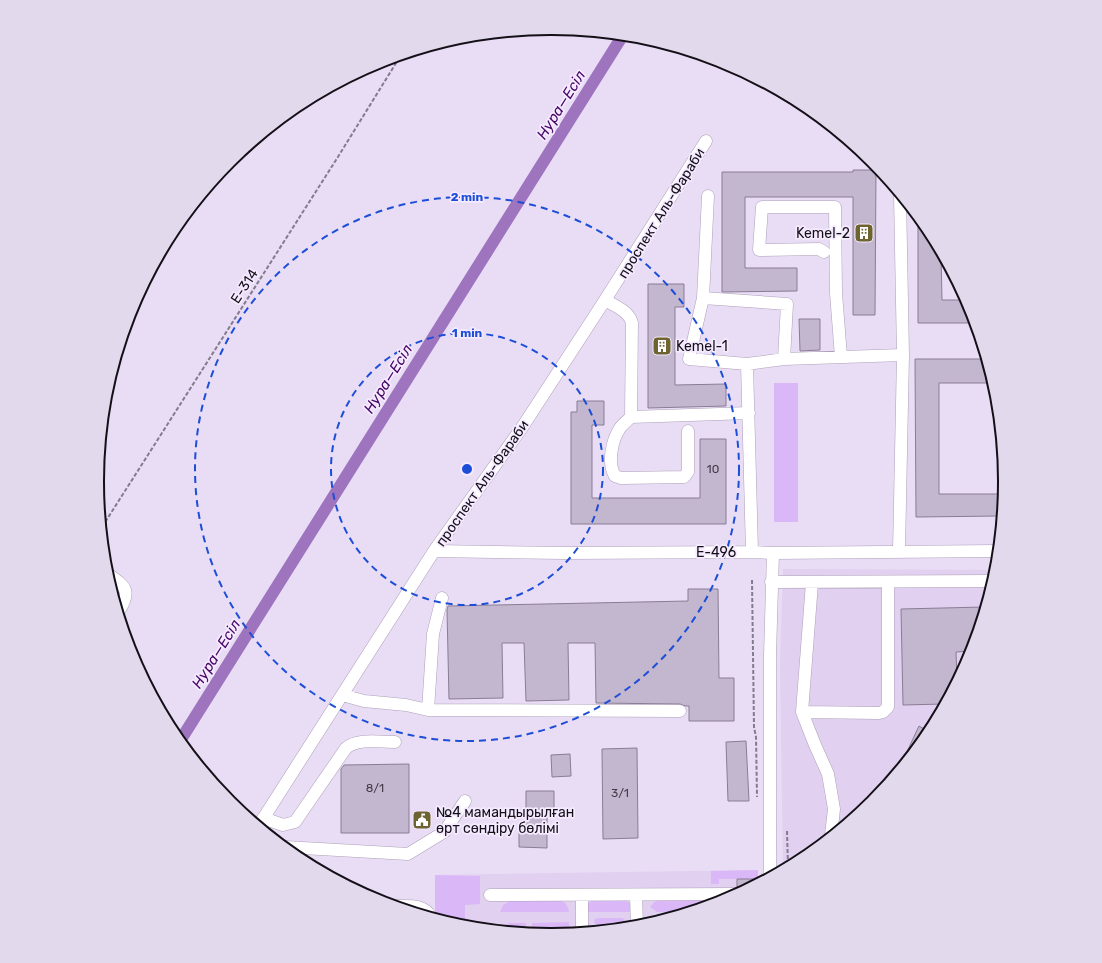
<svg xmlns="http://www.w3.org/2000/svg" width="1102" height="963" font-family="Rubik,sans-serif">
	<rect width="100%" height="100%" fill="#e9dcf5"/>
	<path fill="#e1d0f0" d="M783 569 996 570 970 655 928 734 872 802 803 859 783 869 780 666Z
		M758 870V883L724 901 639 926 551 935 462 926 435 918V875Z"/>
	<path fill="#dab8f7" d="M774 383H798V522H774Z
		M758 870V883L755 879H719V884H711V871Z
		M435 875 480 876V904L465 905V924L500 925V930L462 926 435 918Z
		M709 899 713 904 687 912H657L650 907 654 902 661 900Z
		M625 900 631 904 633 912H586L587 904 592 901Z
		M510 901H560C566 902 568 906 569 912H500L503 905Z
		M598 918H621L624 919 625 922 621 926H599L596 925 594 922 595 919Z
		M569 922V933L551 935 531 933 532 923Z
		M509 923H526V933L503 930 505 926Z"/>
	<g fill="none" stroke-linecap="round" stroke-linejoin="round">
		<path stroke="#9e74bf" stroke-width="12" d="M180 741 623 35"/>
	</g>
	<path fill="#c3b6cf" stroke="#897d94" d="M853 170H876L875 315H853V197H745V268H797V291L722 292V172H853Z
		M918 217 928 230 941 254 942 300H965L970 308 974 323H918Z
		M648 284H684V307H675V385L726 384V406L648 408Z
		M799 319H820V350L800 351Z
		M915 359H985L993 383H939V494H1003L1001 516 916 517Z
		M577 401H604V425H592V498H700V439H726V524H571V412H577Z
		M688 589H718L719 678H734V721H689V706H685L680 704 596 703 595 643H568L569 700 526 701 524 643H502L503 698 449 699 447 610 448 606 688 601Z
		M984 607 971 651 956 652 957 679 944 704 903 705 901 609Z
		M919 726 929 732 907 760 904 758Z
		M746 741 749 801H728L726 742Z
		M637 748 638 838 603 839 602 749Z
		M570 754 571 776 552 777 551 755Z
		M409 764V833H341V769L344 765Z
		M526 791H554V813H547V848L519 847V826H526Z
		M737 879H763L764 880 745 889H742L737 887Z"/>
	<g fill="none" stroke-linecap="round" stroke-linejoin="round">
		<defs>
			<path id="minor" d="M708 196 703 298 689 359 747 364 752 552
				M824 252 819 249 759 250 762 207H835L836 293 841 357
				M703 298 787 304 784 359
				M605 300C615 306 629 311 632 323L631 417
				M747 364 784 359 903 355
				M688 431V472L684 477 621 478 615 476C607 463 612 440 620 428 623 424 628 420 631 417L749 413
				M434 551 564 553 752 552 773 553 998 551
				M899 551 903 355 900 195
				M108 574C125 586 132 590 119 611
				M771 582 992 581
				M812 583 802 712 815 745 828 774 834 809 831 835
				M342 695 364 701 406 705 428 710 680 711
				M428 710 433 634 442 598
				M802 712 879 713 883 712 888 707V582
				M263 818 283 825 295 822 346 748C358 738 379 742 395 742
				M259 825 434 551 523 426 605 300 706 141
				M285 847 408 854 444 832 465 801
				M770 876V655L773 553
				M490 895 736 894
				M636 895 637 927
				M397 906C409 906 424 904 431 917
				M582 932V895"/>
		</defs>
		<use href="#minor" stroke="#ada0b8" stroke-width="13"/>
		<path stroke="#847b8c" stroke-width="2" stroke-dasharray="4 2" stroke-linecap="butt" d="M102 527 336 160 401 55
			M752 580 754 727 756 737 757 797
			M787 831 788 867"/>
		<use href="#minor" stroke="#fff" stroke-width="12"/>
	</g>
	<g fill="none" stroke="#1d4ed8" stroke-width="2" stroke-dasharray="7 5">
		<circle cx="467" cy="469" r="136"/>
		<circle cx="467" cy="469" r="272"/>
	</g>
	<defs>
		<symbol id="building-square" viewBox="-11 -11 22 22"><rect x="-9" y="-9" width="18" height="18" rx="4" fill="#6e6431" stroke="#f5eaff"/><path d="M-4-6H4V6H1V3H-1V6H-4ZM-2.5-4.3h1.7v1.8h-1.7ZM.8-4.3h1.7v1.8H.8ZM-2.5-1h1.7V.8h-1.7ZM.8-1h1.7V.8H.8Z" fill="#fff"/></symbol>
		<symbol id="civic-square" viewBox="-11 -11 22 22"><rect x="-9" y="-9" width="18" height="18" rx="4" fill="#6e6431" stroke="#f5eaff"/><path d="M-.6-6.5H3V-4.5H.6V-3L4-1V1h2V6H-6V1h2V-1L-.6-3ZM-1.2 2.5V6h2.4V2.5Z" fill="#fff"/></symbol>
	</defs>
	<g fill-rule="evenodd">
		<use href="#building-square" x="853" y="222" width="22" height="22"/>
		<use href="#building-square" x="651" y="335" width="22" height="22"/>
		<use href="#civic-square" x="411" y="809" width="22" height="22"/>
	</g>
	<g text-anchor="middle" stroke-width="3.5" stroke-linejoin="round" paint-order="stroke">
		<g font-size="12" fill="#403a46">
			<text x="713" y="473">10</text>
			<text x="375" y="792">8/1</text>
			<text x="620" y="797">3/1</text>
		</g>
		<g font-size="14" fill="#141018" stroke="#f5eaff">
			<text transform="translate(661 213) rotate(-58)" y="5">проспект Аль-Фараби</text>
			<text transform="translate(244 286) rotate(-57)" y="5">E-314</text>
			<text transform="translate(482 483) rotate(-55)" y="5">проспект Аль-Фараби</text>
			<text x="716" y="557">E-496</text>
		</g>
		<g font-size="14" fill="#141018" stroke="#f5eaff" text-anchor="start">
			<text x="850" y="238" text-anchor="end">Kemel-2</text>
			<text x="676" y="351">Kemel-1</text>
			<text x="436" y="817">№4 мамандырылған<tspan x="436" dy="16">өрт сөндіру бөлімі</tspan></text>
		</g>
		<g font-size="15" font-style="italic" fill="#460767" stroke="#f5eaff">
			<text transform="translate(561 105) rotate(-58)" y="5">Нура—Есіл</text>
			<text transform="translate(388 379) rotate(-58)" y="5">Нура—Есіл</text>
			<text transform="translate(216 654) rotate(-58)" y="5">Нура—Есіл</text>
		</g>
	</g>
	<path d="M0 0H1102V963H0ZM550 35H552A446 446 0 0 1 998 481V482A446 446 0 0 1 552 928H550A446 446 0 0 1 104 482V481A446 446 0 0 1 550 35Z" fill="#e3d9ed" fill-rule="evenodd"/>
	<path fill="none" stroke="#141018" stroke-width="2" d="M550 35H552A446 446 0 0 1 998 481V482A446 446 0 0 1 552 928H550A446 446 0 0 1 104 482V481A446 446 0 0 1 550 35Z"/>
	<circle cx="467" cy="469" r="6" fill="#1d4ed8" stroke="#f5eaff" stroke-width="2"/>
	<g font-size="12" text-anchor="middle" font-weight="bold" fill="#1d4ed8" stroke="#f5eaff" stroke-width="3.5" stroke-linejoin="round" paint-order="stroke">
		<text x="467" y="201">2 min</text>
		<text x="467" y="337">1 min</text>
	</g>
</svg>
